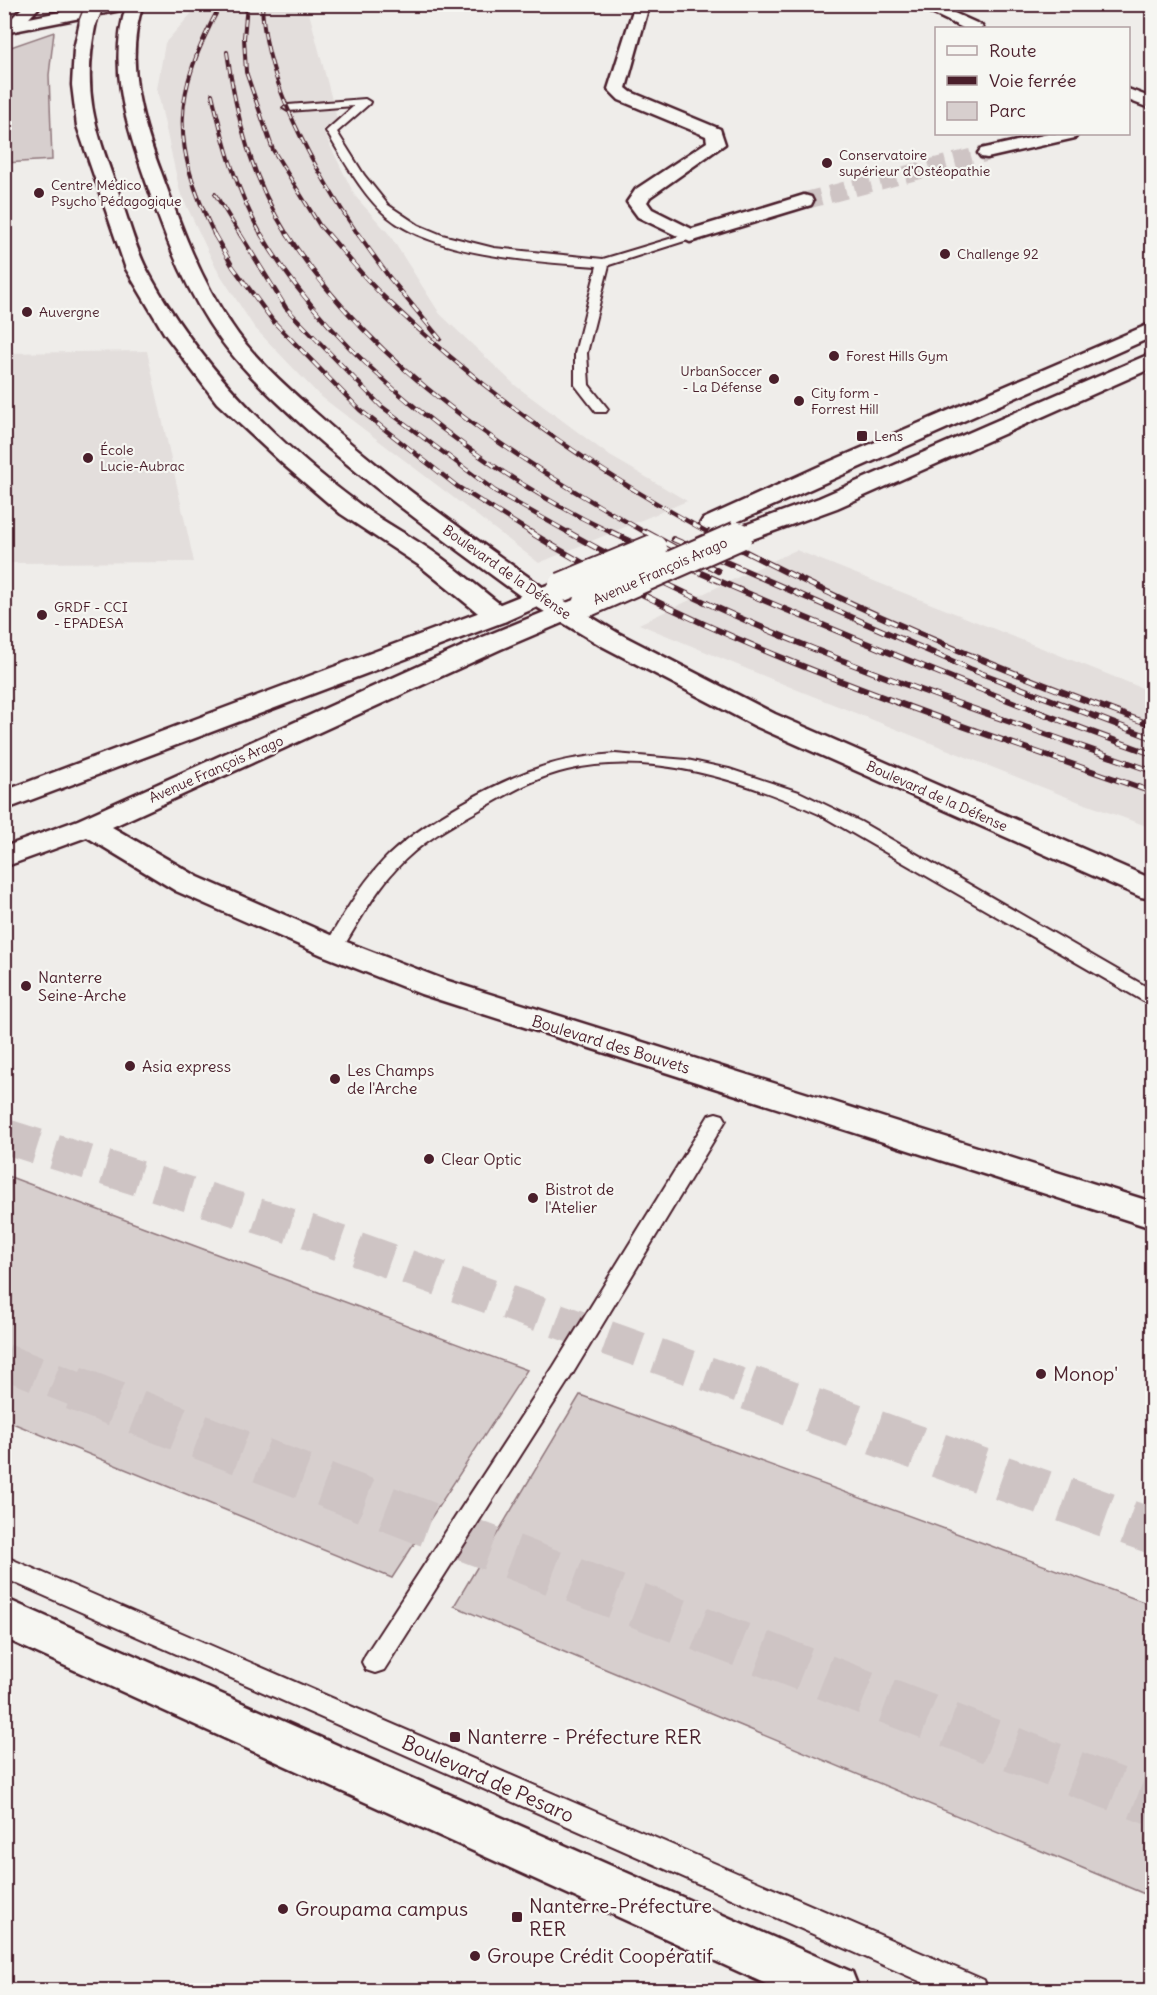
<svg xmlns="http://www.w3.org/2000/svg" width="1157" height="1995" font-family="Delius,sans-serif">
	<rect width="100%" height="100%" fill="#efedea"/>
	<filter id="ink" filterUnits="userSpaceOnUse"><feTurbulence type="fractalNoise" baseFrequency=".0167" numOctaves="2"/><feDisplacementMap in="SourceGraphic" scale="12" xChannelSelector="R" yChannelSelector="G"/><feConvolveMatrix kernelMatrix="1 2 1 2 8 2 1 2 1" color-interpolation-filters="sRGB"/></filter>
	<g filter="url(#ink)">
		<path fill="#e3dedc" d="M199 5H307L337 119 323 131 355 196 389 234 440 314 516 386 610 456 687 501 539 563 319 395 254 327 216 268 180 192 157 89 165 43Z
			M147 351 194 562 5 563V353Z
			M796 550 1152 692V828L1077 801 800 691 639 624Z"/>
		<path fill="#d7cfce" stroke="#90777c" stroke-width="1.5" d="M54 32 49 75 52 160 5 163V49Z
			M5 1175 527 1370 392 1578 5 1420Z
			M580 1395 1152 1605V1897L454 1606Z"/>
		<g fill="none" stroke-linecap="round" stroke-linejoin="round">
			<path stroke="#cec4c4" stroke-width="17" stroke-dasharray="17 9" stroke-linecap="butt" d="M804 201 987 153"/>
			<path stroke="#cec4c4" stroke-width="35" stroke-dasharray="35 18" stroke-linecap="butt" d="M4 1136 303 1230 753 1390
				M4 1361 78 1390"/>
			<path stroke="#cec4c4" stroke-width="45" stroke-dasharray="45 22" stroke-linecap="butt" d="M74 1388 1152 1803
				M749 1388 1152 1531"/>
			<defs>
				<path id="lane" d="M365 99 370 102 369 104 337 132 364 175 388 205 418 225 442 235 494 248 603 259 686 234H694V238L609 265 587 353 589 385 608 409 606 412H596L575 385V353L597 266C538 262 435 256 388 217 361 194 344 160 326 131L354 106 288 111 283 108 288 105Z
					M615 754 687 760 729 769 799 792 861 822 1152 990V1004L1145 1002 819 814C743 780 651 750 567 770 536 777 508 794 481 809 450 826 419 843 396 869 373 894 358 924 340 952H326L324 948C341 918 359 887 383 861 417 825 499 779 548 765 570 758 592 756 615 754Z
					M716 1113 723 1115 726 1120 570 1378 384 1670 375 1673 366 1670 362 1662 366 1654 554 1366 709 1115Z
					M4 1556 984 1980 988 1990H940L4 1578Z"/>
				<path id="street" d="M635 4H653L648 9 626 88 631 92 720 129 725 144 650 197 647 202 652 209 692 229 804 195 811 197 813 201 811 205 690 242 638 217 627 202 636 189 707 142 706 136 619 100 608 89Z
					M913 4H934L981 25 983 28H963Z
					M1128 89 1152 98V109L1128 100Z
					M1048 134H1078L1075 138 987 158 981 157 978 153 981 149Z"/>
				<path id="secondary" d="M100 4H133L126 9 4 33V23Z
					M1152 323V337L721 529 712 531 703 529 700 524 703 519 822 465Z
					M1152 353V368L837 508 747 541 738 543 729 541 726 536 729 531 819 498Z
					M562 579 571 582 575 587 571 592 506 621 4 810V791L488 609Z
					M588 594 597 596 601 602 597 608 501 649 112 827 198 877 344 941 445 980 1152 1202V1228L421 994 322 955 176 891 87 837 4 867V847L78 820 483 637Z
					M4 1598 852 1972 859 1990H779L4 1638Z"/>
				<path id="primary" d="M26 4H42L18 30H6L4 28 6 24Z
					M539 589 548 591 618 633 775 714 1152 879V899L1141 897 755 726 600 645 530 603 526 597 530 591Z"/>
				<path id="highway" d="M127 4H143C124 60 141 119 161 172 180 224 199 278 231 324 254 359 287 387 318 415 390 480 470 535 548 591L552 597 548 603 539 605 530 603C451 545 372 489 300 423 267 393 233 361 209 323 179 276 161 225 143 173 124 119 108 60 127 4Z
					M88 17 96 22C81 93 95 128 119 194 128 219 135 247 147 270 196 362 275 442 359 504 384 523 413 537 439 556 462 573 484 592 506 609L510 615 506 621 497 623 488 621 420 566 341 514 284 465 217 403 164 333 126 269 77 126 72 85 74 49 80 22Z"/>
			</defs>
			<use href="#lane" stroke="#4a1f2b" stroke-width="4"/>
			<use href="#street" stroke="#4a1f2b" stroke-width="5"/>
			<use href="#secondary" stroke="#4a1f2b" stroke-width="5"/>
			<use href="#primary" stroke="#4a1f2b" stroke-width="5"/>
			<use href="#highway" stroke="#4a1f2b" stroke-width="5"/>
			<use href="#lane" fill="#f6f6f2" fill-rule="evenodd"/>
			<use href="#street" fill="#f6f6f2" fill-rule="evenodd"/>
			<use href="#secondary" fill="#f6f6f2" fill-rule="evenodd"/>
			<use href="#primary" fill="#f6f6f2" fill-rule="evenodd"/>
			<use href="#highway" fill="#f6f6f2" fill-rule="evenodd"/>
			<defs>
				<path id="rail-far2" d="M247 4 244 38 246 72 273 150 320 226 329 236
					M262 4C264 82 316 172 359 236
					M227 52C236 117 252 180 288 236
					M212 94C224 145 236 190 262 236
					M215 194 241 236
					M215 236C170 142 172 95 221 4"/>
				<path id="rail-far1" d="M214 234 233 267 273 321 360 410 458 487 533 534
					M240 234 286 308 381 406 495 491 571 534
					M261 234C335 360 483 472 614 534
					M287 234C376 371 509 455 648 534
					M328 234C347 256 365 279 386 299 482 391 594 471 711 534
					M358 234 389 277 440 339"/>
				<path id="rail" d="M530 532C719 649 944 719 1152 792
					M568 532C751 637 954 702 1152 771
					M611 532C684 567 760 599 835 630 940 674 1045 716 1152 754
					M646 532 718 571
					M708 532C851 609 999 670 1152 725
					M673 539 970 669 1152 738"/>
			</defs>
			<use href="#rail-far2" stroke="#4a1f2b" stroke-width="4"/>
			<use href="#rail-far1" stroke="#4a1f2b" stroke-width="4.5"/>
			<use href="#rail" stroke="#4a1f2b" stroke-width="6"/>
			<use href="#rail-far2" stroke="#f6f6f2" stroke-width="2" stroke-dasharray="7" stroke-linecap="butt"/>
			<use href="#rail-far1" stroke="#f6f6f2" stroke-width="3" stroke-dasharray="9" stroke-linecap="butt"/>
			<use href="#rail" stroke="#f6f6f2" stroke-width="4" stroke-dasharray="11" stroke-linecap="butt"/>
			<defs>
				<path id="secondary-bridge" d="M562 587 653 549
					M588 602 738 536"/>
				<path id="highway-bridge" d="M88 22 95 4"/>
			</defs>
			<use href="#secondary-bridge" stroke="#4a1f2b" stroke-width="32" stroke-linecap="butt"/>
			<use href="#highway-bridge" stroke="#4a1f2b" stroke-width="20" stroke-linecap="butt"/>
			<use href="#secondary-bridge" stroke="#f6f6f2" stroke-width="28"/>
			<use href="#highway-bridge" stroke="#f6f6f2" stroke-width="17"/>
		</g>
	</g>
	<g fill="#4a1f2b" stroke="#f6f6f2" stroke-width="2">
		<circle cx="827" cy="163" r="6"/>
		<circle cx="39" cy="193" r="6"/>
		<circle cx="945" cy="254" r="6"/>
		<circle cx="27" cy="312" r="6"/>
		<circle cx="834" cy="356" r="6"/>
		<circle cx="774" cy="379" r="6"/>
		<circle cx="799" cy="401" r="6"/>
		<rect x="856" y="430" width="12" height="12" rx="3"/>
		<circle cx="88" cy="458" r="6"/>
		<circle cx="42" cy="615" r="6"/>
		<circle cx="26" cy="986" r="6"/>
		<circle cx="130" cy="1066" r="6"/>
		<circle cx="335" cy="1079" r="6"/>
		<circle cx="429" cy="1159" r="6"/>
		<circle cx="533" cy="1198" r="6"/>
		<circle cx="1041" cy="1374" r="6"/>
		<rect x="449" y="1731" width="12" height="12" rx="3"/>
		<circle cx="283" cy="1909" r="6"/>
		<rect x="511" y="1911" width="12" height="12" rx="3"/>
		<circle cx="475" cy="1956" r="6"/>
	</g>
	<g text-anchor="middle" stroke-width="4.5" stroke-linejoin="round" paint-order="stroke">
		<g font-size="14" fill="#4a1f2b" stroke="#f6f6f2" text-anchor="start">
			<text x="839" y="160">Conservatoire<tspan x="839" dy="16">supérieur d'Ostéopathie</tspan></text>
			<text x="51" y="190">Centre Médico<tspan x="51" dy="16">Psycho Pédagogique</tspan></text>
			<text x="957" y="259">Challenge 92</text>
			<text x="39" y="317">Auvergne</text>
			<text x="846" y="361">Forest Hills Gym</text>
			<text x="762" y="376" text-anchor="end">UrbanSoccer<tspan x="762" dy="16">- La Défense</tspan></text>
			<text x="811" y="398">City form -<tspan x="811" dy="16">Forrest Hill</tspan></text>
			<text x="874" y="441">Lens</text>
			<text x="100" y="455">École<tspan x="100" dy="16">Lucie-Aubrac</tspan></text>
			<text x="54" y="612">GRDF - CCI<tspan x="54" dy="16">- EPADESA</tspan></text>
		</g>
		<g font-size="14" fill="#4a1f2b" stroke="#f6f6f2">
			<text transform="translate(660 571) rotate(-24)" y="5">Avenue François Arago</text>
			<text transform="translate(507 572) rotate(35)" y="5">Boulevard de la Défense</text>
			<text transform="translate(216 769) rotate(-24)" y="5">Avenue François Arago</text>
			<text transform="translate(937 796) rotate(24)" y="5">Boulevard de la Défense</text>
		</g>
		<g font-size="16" fill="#4a1f2b" stroke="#f6f6f2" text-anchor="start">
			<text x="38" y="983">Nanterre<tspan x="38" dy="18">Seine-Arche</tspan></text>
			<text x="142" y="1072">Asia express</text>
			<text x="347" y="1076">Les Champs<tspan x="347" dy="18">de l'Arche</tspan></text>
			<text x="441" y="1165">Clear Optic</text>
			<text x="545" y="1195">Bistrot de<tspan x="545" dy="18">l'Atelier</tspan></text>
		</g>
		<g font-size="16" fill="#4a1f2b" stroke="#f6f6f2">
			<text transform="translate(611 1044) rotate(17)" y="6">Boulevard des Bouvets</text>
		</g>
		<g font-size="20" fill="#4a1f2b" stroke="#f6f6f2" text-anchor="start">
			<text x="1053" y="1381">Monop'</text>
			<text x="467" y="1744">Nanterre - Préfecture RER</text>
			<text x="529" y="1913">Nanterre-Préfecture<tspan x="529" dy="23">RER</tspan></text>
			<text x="295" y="1916">Groupama campus</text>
			<text x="487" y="1963">Groupe Crédit Coopératif</text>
		</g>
		<g font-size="20" fill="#4a1f2b" stroke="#f6f6f2">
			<text transform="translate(488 1779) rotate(24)" y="7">Boulevard de Pesaro</text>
		</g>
	</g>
	<rect width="1157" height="1995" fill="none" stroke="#f6f6f2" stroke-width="24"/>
	<rect x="12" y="12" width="1133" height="1971" fill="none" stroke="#4a1f2b" stroke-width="2" filter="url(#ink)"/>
	<rect x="935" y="27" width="195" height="108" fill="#f6f6f2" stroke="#b1a0a2" stroke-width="1.5"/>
	<rect x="947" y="46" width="30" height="9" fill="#f6f6f2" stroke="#b1a0a2" stroke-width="1.5"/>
	<text x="989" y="57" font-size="18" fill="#4a1f2b">Route</text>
	<rect x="947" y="76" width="30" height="9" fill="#4a1f2b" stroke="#b1a0a2" stroke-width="1.5"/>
	<text x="989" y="87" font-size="18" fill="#4a1f2b">Voie ferrée</text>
	<rect x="947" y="102" width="30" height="18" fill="#d7cfce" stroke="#b1a0a2" stroke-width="1.5"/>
	<text x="989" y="117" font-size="18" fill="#4a1f2b">Parc</text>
</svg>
